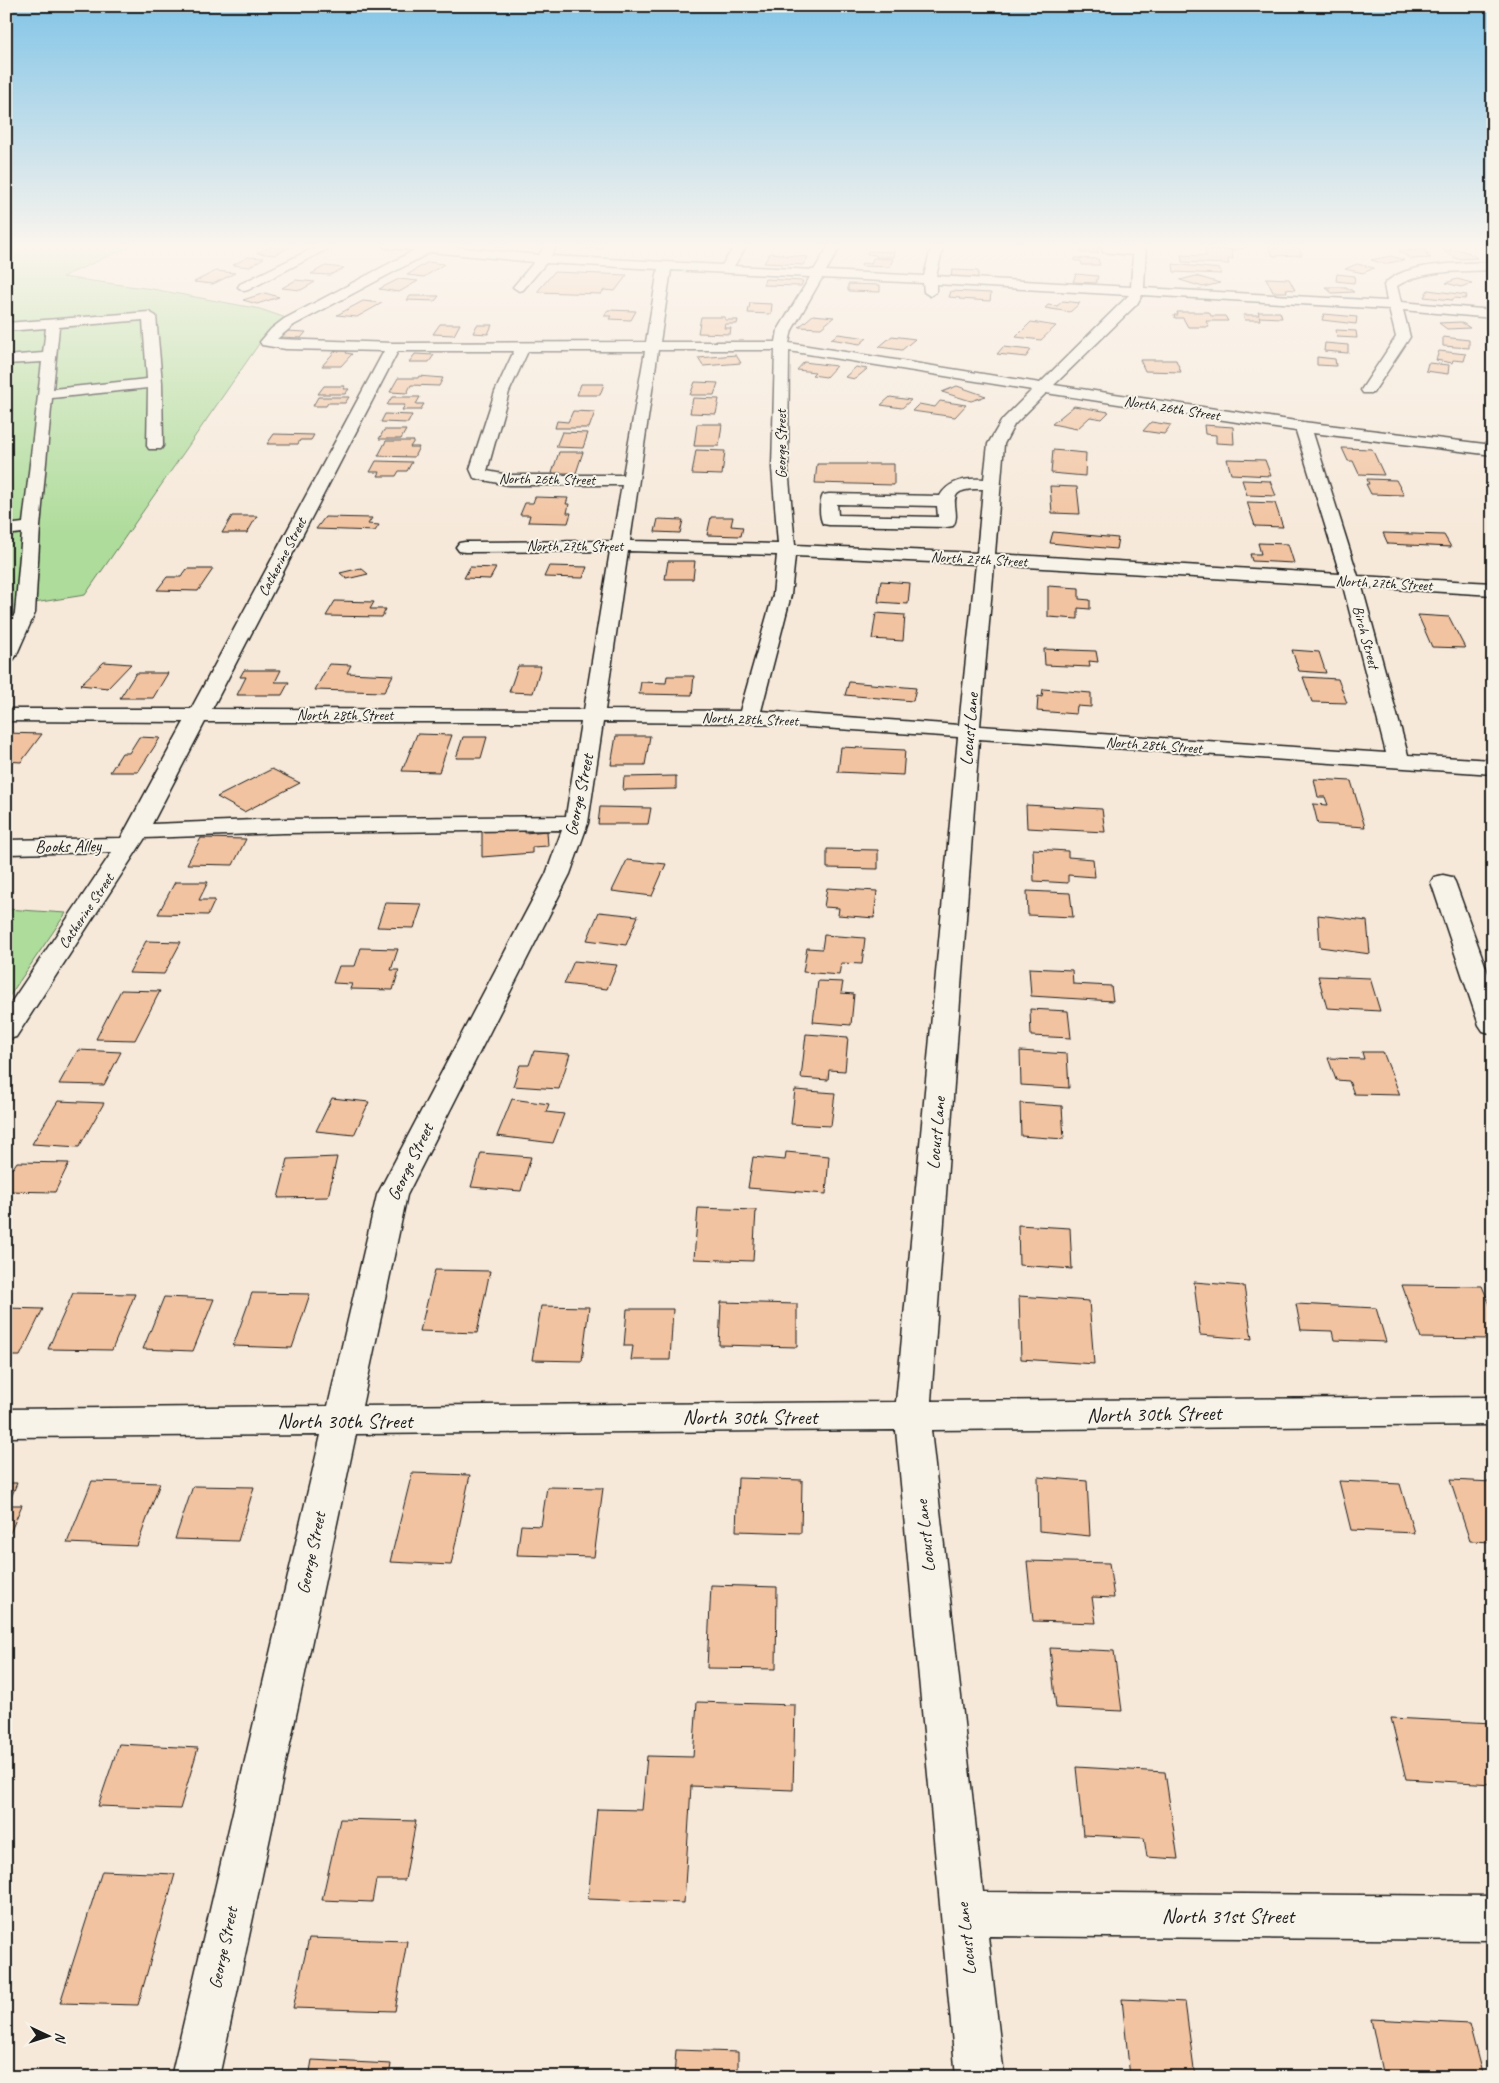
<svg xmlns="http://www.w3.org/2000/svg" width="1499" height="2083" viewBox="0 0 1499 2083" font-family="Caveat,sans-serif">
  <style>
    .green { fill: #aedc9b; stroke: #657c5c }
    .building { fill: #f1c3a0; stroke: #1c1c1c }
    .lines { fill: none; stroke-linecap: round; stroke-linejoin: round }
    .minor-casing { stroke: #1c1c1c; stroke-width: 3 }
    .minor { fill: #f7f3e8; fill-rule: evenodd }
    .labels { text-anchor: middle; stroke-width: 4; stroke-linejoin: round; paint-order: stroke }
    .far-street-label { font-size: 15px; fill: #1c1c1c; stroke: #f7f3e8 }
    .street-label { font-size: 18px; fill: #1c1c1c; stroke: #f7f3e8 }
    .near-street-label { font-size: 21px; fill: #1c1c1c; stroke: #f7f3e8 }
  </style>
  <rect width="100%" height="100%" fill="#f6e9da"/>
  <filter id="ink" filterUnits="userSpaceOnUse"><feTurbulence type="fractalNoise" baseFrequency=".02" numOctaves="2"/><feDisplacementMap in="SourceGraphic" scale="10" xChannelSelector="R" yChannelSelector="G"/><feConvolveMatrix kernelMatrix="1 2 1 2 8 2 1 2 1" color-interpolation-filters="sRGB"/></filter>
  <g filter="url(#ink)">
    <!-- green -->
    <path class="green" d="M6 244H136L62 277 152 289 260 309 289 319 261 341 85 595 15 606 6 652Z
      M6 909 66 913 6 1001Z"/>
    <!-- building -->
    <path class="building" d="M276 244H297L274 255 257 253Z
      M495 244H516L513 247H493Z
      M583 244H604L602 249 580 248Z
      M1050 244H1100L1101 247H1098V253H1081V247L1050 246Z
      M1268 246 1298 247 1302 255 1273 256Z
      M1205 248 1231 249 1233 259H1228L1229 264 1182 262 1181 255 1206 256Z
      M1423 250 1430 254H1425L1431 258 1411 259 1399 251Z
      M1461 250 1469 253 1477 258 1457 259 1444 251Z
      M868 251 895 252 894 257H876V255L867 254Z
      M770 253 783 254 782 255 808 257 803 265 764 263Z
      M1391 256 1404 260 1384 264 1371 260Z
      M248 257 264 258 249 267 233 265Z
      M873 258 893 259 890 267 861 266 862 263 871 264Z
      M1075 258 1098 259 1100 265H1082L1081 261H1075Z
      M428 262 444 264 424 277 407 275Z
      M1173 264 1220 269 1221 274 1174 272Z
      M1357 264 1374 268 1363 273 1345 269Z
      M325 266 344 268 330 275 311 274Z
      M952 270 978 271V278L951 277Z
      M216 271 235 273 213 284 194 282Z
      M554 272 627 275 615 291 604 290 601 294 537 292Z
      M1076 274 1098 276 1096 283 1073 282Z
      M1337 274 1355 276 1354 283 1336 281Z
      M1196 276 1220 283 1203 287 1180 280Z
      M1266 278 1289 279 1295 290 1286 289 1287 292H1273Z
      M399 279 418 281 399 292 379 289Z
      M765 279 803 281 801 286 763 285Z
      M1457 279 1472 283 1461 287 1446 283Z
      M296 280 315 282 301 290 282 288Z
      M848 284 880 285V292L848 291Z
      M1325 287H1346L1354 292 1332 293Z
      M1428 290 1467 295 1465 299 1454 298 1452 300 1424 297Z
      M951 291 991 293 990 301 959 299 960 298 949 297Z
      M265 293 279 297 257 304 243 300Z
      M410 296H439L435 301 407 300Z
      M363 301 382 303 357 317 337 315Z
      M1063 301 1080 303 1070 312 1045 308 1048 305 1057 306Z
      M750 303 772 304 771 314 748 313Z
      M608 310 636 311 631 320 609 319 611 316H604Z
      M1177 312H1209L1211 316H1225L1228 321H1206L1209 327H1188L1183 318H1175L1174 315H1178Z
      M1258 312H1280L1282 318 1259 317 1260 320H1245L1243 315H1259Z
      M1324 314 1357 317 1356 324 1322 320Z
      M813 315 834 317 821 328 799 327Z
      M701 317H725V320H738L737 324H725L724 328H731L730 334 698 333Z
      M1031 322 1056 326 1041 340 1016 337Z
      M1461 322 1470 328 1447 329 1439 323Z
      M440 324H460L454 335 433 334Z
      M477 325H492L488 334 473 333Z
      M1336 330 1356 331 1357 338 1337 337Z
      M286 331 306 332 301 338 280 337Z
      M838 334 867 338 860 344 831 339Z
      M892 336 915 339 902 350 879 347Z
      M1443 337 1469 340V348L1443 346Z
      M1325 343 1348 345V353L1324 351Z
      M1003 347 1031 350 1026 357 997 354Z
      M335 351H347L346 353 352 354 341 366H322Z
      M1439 351 1466 354 1464 361 1453 360 1452 363 1436 360Z
      M415 354 434 355 429 362H409Z
      M736 355 741 363 703 366 698 358Z
      M1317 357 1335 359 1336 366 1317 365Z
      M1140 360H1176L1181 372 1145 371Z
      M804 362 836 366 826 377 812 375 815 372 797 370Z
      M1428 363 1449 365 1448 374 1426 371Z
      M856 367 867 369 855 379 845 377Z
      M419 376 443 378 439 386 411 385 407 393 390 392 398 378H418Z
      M695 382 718 383 714 395H690Z
      M581 384H604L600 395H577Z
      M324 386H345L343 389H349L345 394H318Z
      M957 386 986 396 971 401 942 392Z
      M318 397H349L345 403H328L326 406H313Z
      M392 397H420L416 404H424L420 410H402L405 405H387Z
      M890 397 911 400 902 408 881 405Z
      M693 398 719 399 716 414 690 413Z
      M940 401 966 405 955 417 912 411 919 404 935 407Z
      M1074 406 1109 412 1102 419 1090 417 1077 429 1052 424Z
      M573 411 595 412 589 428H555L557 421 568 422Z
      M385 414 412 415 408 423 381 422Z
      M1151 422 1171 425 1164 434 1143 431Z
      M697 424H722L719 446H694Z
      M1204 425 1233 427 1234 444 1216 443V435L1205 434Z
      M384 430H406L401 439H379Z
      M562 432 588 433 583 448 556 447Z
      M274 434 314 435 311 440H300L298 444H267Z
      M386 441H414L410 447H419L414 457 378 456Z
      M1342 448 1372 449 1384 475 1359 474 1353 461H1348Z
      M696 450 725 451 722 475 692 474Z
      M1053 450 1086 453 1085 476 1051 473Z
      M559 452H583L576 473H552Z
      M1227 459 1265 460 1271 476 1231 474Z
      M376 461 412 462 407 471H399L396 476H378L380 472H370Z
      M817 464H894V485L815 483Z
      M1367 479 1396 480 1404 495 1371 494 1366 484H1369Z
      M1242 480 1270 481 1276 496 1247 495Z
      M1050 486 1077 487 1080 514 1052 513Z
      M535 497 568 498 566 504H569L567 513H571L568 523 528 522 530 515H520L525 503H533Z
      M1247 502 1275 503 1283 527 1255 526Z
      M232 516H257L247 533H222Z
      M325 517 372 518 368 524 379 525 375 531 316 529Z
      M711 517H733L731 526 743 527 741 536 707 535Z
      M658 519 683 520 680 533 655 532Z
      M1053 532 1118 538 1116 549 1050 543Z
      M1383 533 1444 535 1451 547 1388 544Z
      M1258 543 1288 544 1294 563 1252 561 1250 554H1261Z
      M668 561H695L693 579H665Z
      M549 566 587 567 583 578 544 577Z
      M470 567 496 568 490 579 464 578Z
      M361 568 368 574 347 579 340 573Z
      M187 569H213L198 591 157 590 167 577H181Z
      M881 581 910 583 908 604 878 602Z
      M1048 586 1079 588V599L1090 600V609L1078 608V619L1048 617Z
      M335 601 374 602 370 609H386L382 617 326 616Z
      M876 613 905 615 903 641 872 639Z
      M1418 615 1449 617 1465 648 1432 647Z
      M1044 649 1096 651 1098 662 1089 661 1090 667 1045 665Z
      M1292 650 1319 652 1326 673 1299 671Z
      M104 662 131 664 108 688 80 685Z
      M329 664 351 665 347 673 393 675 384 692 315 690Z
      M518 666H541L533 693 509 692Z
      M244 670H281L275 682H289L282 695H237L246 677H240Z
      M136 673H168L153 698H120Z
      M667 676H694L692 695 639 694 641 682 666 683Z
      M1303 677 1338 679 1347 703 1312 702Z
      M849 682 916 688 913 701 845 695Z
      M1043 689 1091 693V707L1077 706 1076 714 1037 711 1038 696 1042 697Z
      M6 733 42 734 21 762 6 761Z
      M417 734 452 735 439 772 402 771Z
      M616 736H650L645 765H611Z
      M139 737 160 738 138 772H110L122 753H129Z
      M463 737H487L481 758H456Z
      M841 747 905 750 903 775 838 772Z
      M272 769 300 783 244 812 217 797Z
      M676 776V789L623 790 624 777Z
      M1314 779 1351 781 1365 827 1318 824 1313 804 1328 805 1325 797H1318Z
      M1026 805 1102 809 1105 832 1027 828Z
      M600 807 651 808 648 824H598Z
      M494 828V831L525 829V833L547 831 548 846 532 847V853L482 857V831L477 832 478 829Z
      M201 838 246 839 233 865 187 864Z
      M827 849 878 850V869L827 868Z
      M1033 849 1068 851V857L1093 859 1095 877 1068 875V883L1034 881Z
      M627 860 666 864 652 896 612 891Z
      M175 882H208L199 900H215L208 915 158 914Z
      M827 888 877 891 874 918 838 915 839 908 824 907Z
      M1027 891 1070 893 1073 917 1028 915Z
      M385 903 422 904 414 928 377 927Z
      M599 912 638 916 626 945 587 940Z
      M1318 915 1367 921 1370 954 1320 947Z
      M824 935 865 938 862 964 841 963 839 975 803 972 807 948 822 949Z
      M146 941 181 942 164 974 129 973Z
      M361 948 398 949 391 970H399L393 990 350 989 352 984 333 983 339 966H355Z
      M574 961 617 965 607 989 564 984Z
      M1029 968 1072 970 1073 984 1111 986 1113 1001 1031 996Z
      M1318 976 1370 978 1380 1011 1327 1008Z
      M818 981 843 982 841 993 854 994 851 1025 813 1022Z
      M121 990 160 991 135 1040 96 1039Z
      M1030 1009 1068 1011 1071 1038 1031 1036Z
      M806 1034 848 1037 845 1071 829 1070 828 1080 801 1078Z
      M78 1050 121 1052 104 1085 59 1084Z
      M534 1051 570 1054 559 1089 513 1086 520 1065H529Z
      M1020 1051 1067 1054 1069 1088 1021 1085Z
      M1362 1052H1383L1400 1095 1354 1094 1349 1081 1336 1080 1328 1058 1364 1059Z
      M795 1090 835 1093 831 1126 791 1124Z
      M332 1098 369 1102 354 1135 316 1131Z
      M512 1099 549 1104 546 1112 564 1114 553 1143 497 1136Z
      M58 1101 104 1103 79 1147 32 1144Z
      M1020 1103 1062 1106 1064 1139 1021 1136Z
      M786 1152 829 1156 826 1194 748 1188 753 1157 785 1160Z
      M481 1153 531 1157 521 1191 471 1187Z
      M337 1157 328 1197 278 1198 288 1159Z
      M17 1162 69 1163 55 1192 6 1191V1168H13Z
      M698 1208 756 1210 753 1261 694 1259Z
      M1018 1225 1070 1228 1072 1269 1019 1265Z
      M435 1270 490 1271 477 1333 420 1331Z
      M1194 1282 1244 1286 1252 1339 1200 1335Z
      M1402 1285 1482 1286 1493 1312V1339L1421 1338Z
      M73 1293 135 1294 112 1350 48 1349Z
      M252 1293 310 1294 292 1348 233 1346Z
      M1019 1296 1089 1301 1094 1364 1021 1359Z
      M164 1297 214 1299 193 1351 143 1349Z
      M721 1302 797 1304V1347L719 1345Z
      M1296 1304 1376 1308 1386 1342 1334 1340 1332 1331 1301 1330Z
      M541 1306 589 1307 582 1361 532 1360Z
      M6 1308 43 1309 20 1356H6Z
      M627 1309H673L670 1360H631L633 1346H624Z
      M412 1473 470 1475 451 1565 390 1562Z
      M1038 1477 1087 1481 1090 1536 1039 1531Z
      M738 1478 802 1480 801 1533 736 1531Z
      M1450 1480 1493 1482V1542L1470 1541Z
      M92 1481 160 1483 137 1546 67 1543Z
      M1339 1481 1400 1484 1414 1533 1351 1530Z
      M6 1483H17L8 1505H22L10 1533H6Z
      M193 1486 254 1487 238 1541 175 1539Z
      M547 1487 603 1488 594 1557 517 1555 521 1525 541 1526Z
      M1027 1561 1109 1563 1114 1598 1092 1597 1096 1623 1033 1621Z
      M711 1585 777 1587 776 1669 707 1668Z
      M1050 1648 1114 1651 1122 1711 1056 1708Z
      M697 1702 795 1705 793 1790 691 1786 684 1903 588 1899 597 1809 642 1810 647 1756 693 1757Z
      M1391 1718 1493 1723V1784L1406 1779Z
      M119 1744 198 1748 180 1809 98 1806Z
      M1076 1767 1165 1772 1178 1859 1147 1857 1144 1838 1083 1835Z
      M340 1819 416 1821 405 1880H376L372 1902 322 1900Z
      M102 1871 175 1874 138 2005 60 2003Z
      M309 1938 407 1941 395 2011 293 2008Z
      M1122 1999 1185 2002 1195 2077H1130Z
      M1371 2019 1469 2024 1483 2077H1383Z
      M676 2050 738 2052V2076L779 2077H674Z
      M312 2060 391 2064 389 2077H309Z"/>
    <g class="lines">
      <!-- minor casing -->
      <g class="minor-casing">
        <path id="minor" d="M6 244H13L6 248Z
          M322 244H337L248 290 244 291 238 287 240 284Z
          M380 244H420L539 255 546 244H551L556 247 551 256 722 265 736 244H748L734 266 814 270 830 244H842L826 271 924 276 932 244H944L936 276 1131 287 1133 255 1103 252 1101 244H1113V246L1134 248V244H1146L1144 288 1387 301 1384 285C1403 261 1464 264 1493 262V270C1460 272 1425 269 1397 286L1401 302 1493 310V318L1403 310 1410 337 1373 393H1363L1361 390 1396 337 1389 309 1142 295 1137 304 1054 385 1303 422 1493 445V455L1313 433 1358 576 1493 583V595L1362 587 1408 755 1493 760V774L979 739 931 1401 1493 1397V1425L931 1430 983 1892 1493 1896V1940L988 1936 1004 2077H956L896 1430 356 1434 219 2077H171L321 1435 6 1437V1409L328 1406 377 1195 546 874 562 830 284 833 145 838 16 1037 6 1040V1010L112 852 6 854V840L121 838 184 722 6 721V709H191L384 351 286 349 262 345 260 342 271 329 284 319 415 250 386 248ZM431 252 534 262 513 287 519 291 523 290 546 263 658 269 646 342 393 343 277 339 294 325ZM671 270 810 277 778 330 776 342H660ZM822 278 923 283 924 292 930 296 936 292V284L1129 295 1040 383 789 343 792 330ZM658 350H775L772 468 778 544 630 541ZM398 351H514L495 392 470 469 474 478 508 485H622L612 541 465 542 459 543 456 547 459 551 465 552 610 551 584 710 212 709ZM528 351H645L623 475H508L487 471 509 392ZM789 351 1032 390 1002 420 988 444 984 479C967 478 949 480 940 496L829 494 823 495C819 502 819 517 823 524L829 525 947 527 953 526C964 510 937 487 983 489L977 553 795 545 788 468ZM1046 393 1296 431 1340 574 995 554 1004 444 1014 425ZM837 504 937 506 938 517 838 515ZM628 551 777 555 773 595 740 711 605 710ZM795 556 976 564 959 725 761 711 791 595ZM994 565 1343 586 1386 753 980 726ZM205 722H581L566 816 284 819 152 824ZM603 722 749 723 958 737 896 1402 362 1406 407 1195 570 874 588 823Z
          M1203 244H1247L1248 245C1242 251 1209 250 1203 244Z
          M149 312 156 316 162 383 163 446 161 449H149L147 446 148 388 52 398 40 527 35 613 16 656 13 660 6 662V633L15 613 22 533 6 535V525L23 523 42 362 6 364V356L43 353 46 328 6 331V323ZM143 320 147 379 53 389 59 327Z
          M1443 875 1452 877 1455 882 1493 987V1034L1483 1031 1479 1025 1431 882 1434 877Z"/>
      </g>
      <!-- minor -->
      <use href="#minor" class="minor"/>
    </g>
  </g>
  <!-- sky -->
  <linearGradient id="sky" x2="0" y2="1"><stop stop-color="#83c5e7"/><stop offset="0.46" stop-color="#fbf5ee"/><stop offset="1" stop-color="#fbf5ee" stop-opacity="0"/></linearGradient>
  <rect width="1499" height="535" fill="url(#sky)"/>
  <g class="labels">
    <!-- far-street labels -->
    <g class="far-street-label">
      <text transform="translate(1172 408) rotate(9)" y="5">North 26th Street</text>
      <text transform="translate(781 444) rotate(-90)" y="5">George Street</text>
      <text transform="translate(547 479) rotate(1)" y="5">North 26th Street</text>
      <text x="575" y="551">North 27th Street</text>
      <text transform="translate(282 557) rotate(-62)" y="5">Catherine Street</text>
      <text transform="translate(979 559) rotate(3)" y="5">North 27th Street</text>
      <text transform="translate(1384 583) rotate(3)" y="5">North 27th Street</text>
      <text transform="translate(1366 637) rotate(75)" y="5">Birch Street</text>
      <text x="345" y="720">North 28th Street</text>
      <text transform="translate(750 719) rotate(2)" y="5">North 28th Street</text>
      <text transform="translate(1154 745) rotate(4)" y="5">North 28th Street</text>
      <text transform="translate(86 911) rotate(-56)" y="5">Catherine Street</text>
    </g>
    <!-- street labels -->
    <g class="street-label">
      <text transform="translate(969 729) rotate(-85)" y="6">Locust Lane</text>
      <text transform="translate(579 795) rotate(-78)" y="6">George Street</text>
      <text transform="translate(68 846) rotate(-1)" y="6">Books Alley</text>
      <text transform="translate(936 1133) rotate(-85)" y="6">Locust Lane</text>
      <text transform="translate(410 1162) rotate(-64)" y="6">George Street</text>
      <text transform="translate(925 1536) rotate(-96)" y="6">Locust Lane</text>
      <text transform="translate(311 1553) rotate(-78)" y="6">George Street</text>
      <text transform="translate(966 1939) rotate(-96)" y="6">Locust Lane</text>
      <text transform="translate(223 1948) rotate(-78)" y="6">George Street</text>
    </g>
    <!-- near-street labels -->
    <g class="near-street-label">
      <text transform="translate(1154 1414) rotate(-1)" y="7">North 30th Street</text>
      <text x="750" y="1424">North 30th Street</text>
      <text x="345" y="1428">North 30th Street</text>
      <text x="1228" y="1923">North 31st Street</text>
    </g>
  </g>
  <!-- margin -->
  <rect width="1499" height="2083" fill="none" stroke="#f7f3e8" stroke-width="25"/>
  <rect x="12" y="12" width="1474" height="2058" fill="none" stroke="#1c1c1c" stroke-width="2" filter="url(#ink)"/>
  <!-- north arrow -->
  <g transform="translate(48 2036) rotate(94)" stroke="#f7f3e8" stroke-width="4" paint-order="stroke">
  <path d="M0-4L9 19L0 12L-9 19Z" fill="#1c1c1c"/>
  <text y="-8" font-size="14" font-weight="bold" text-anchor="middle" fill="#1c1c1c">N</text>
  </g>
</svg>
